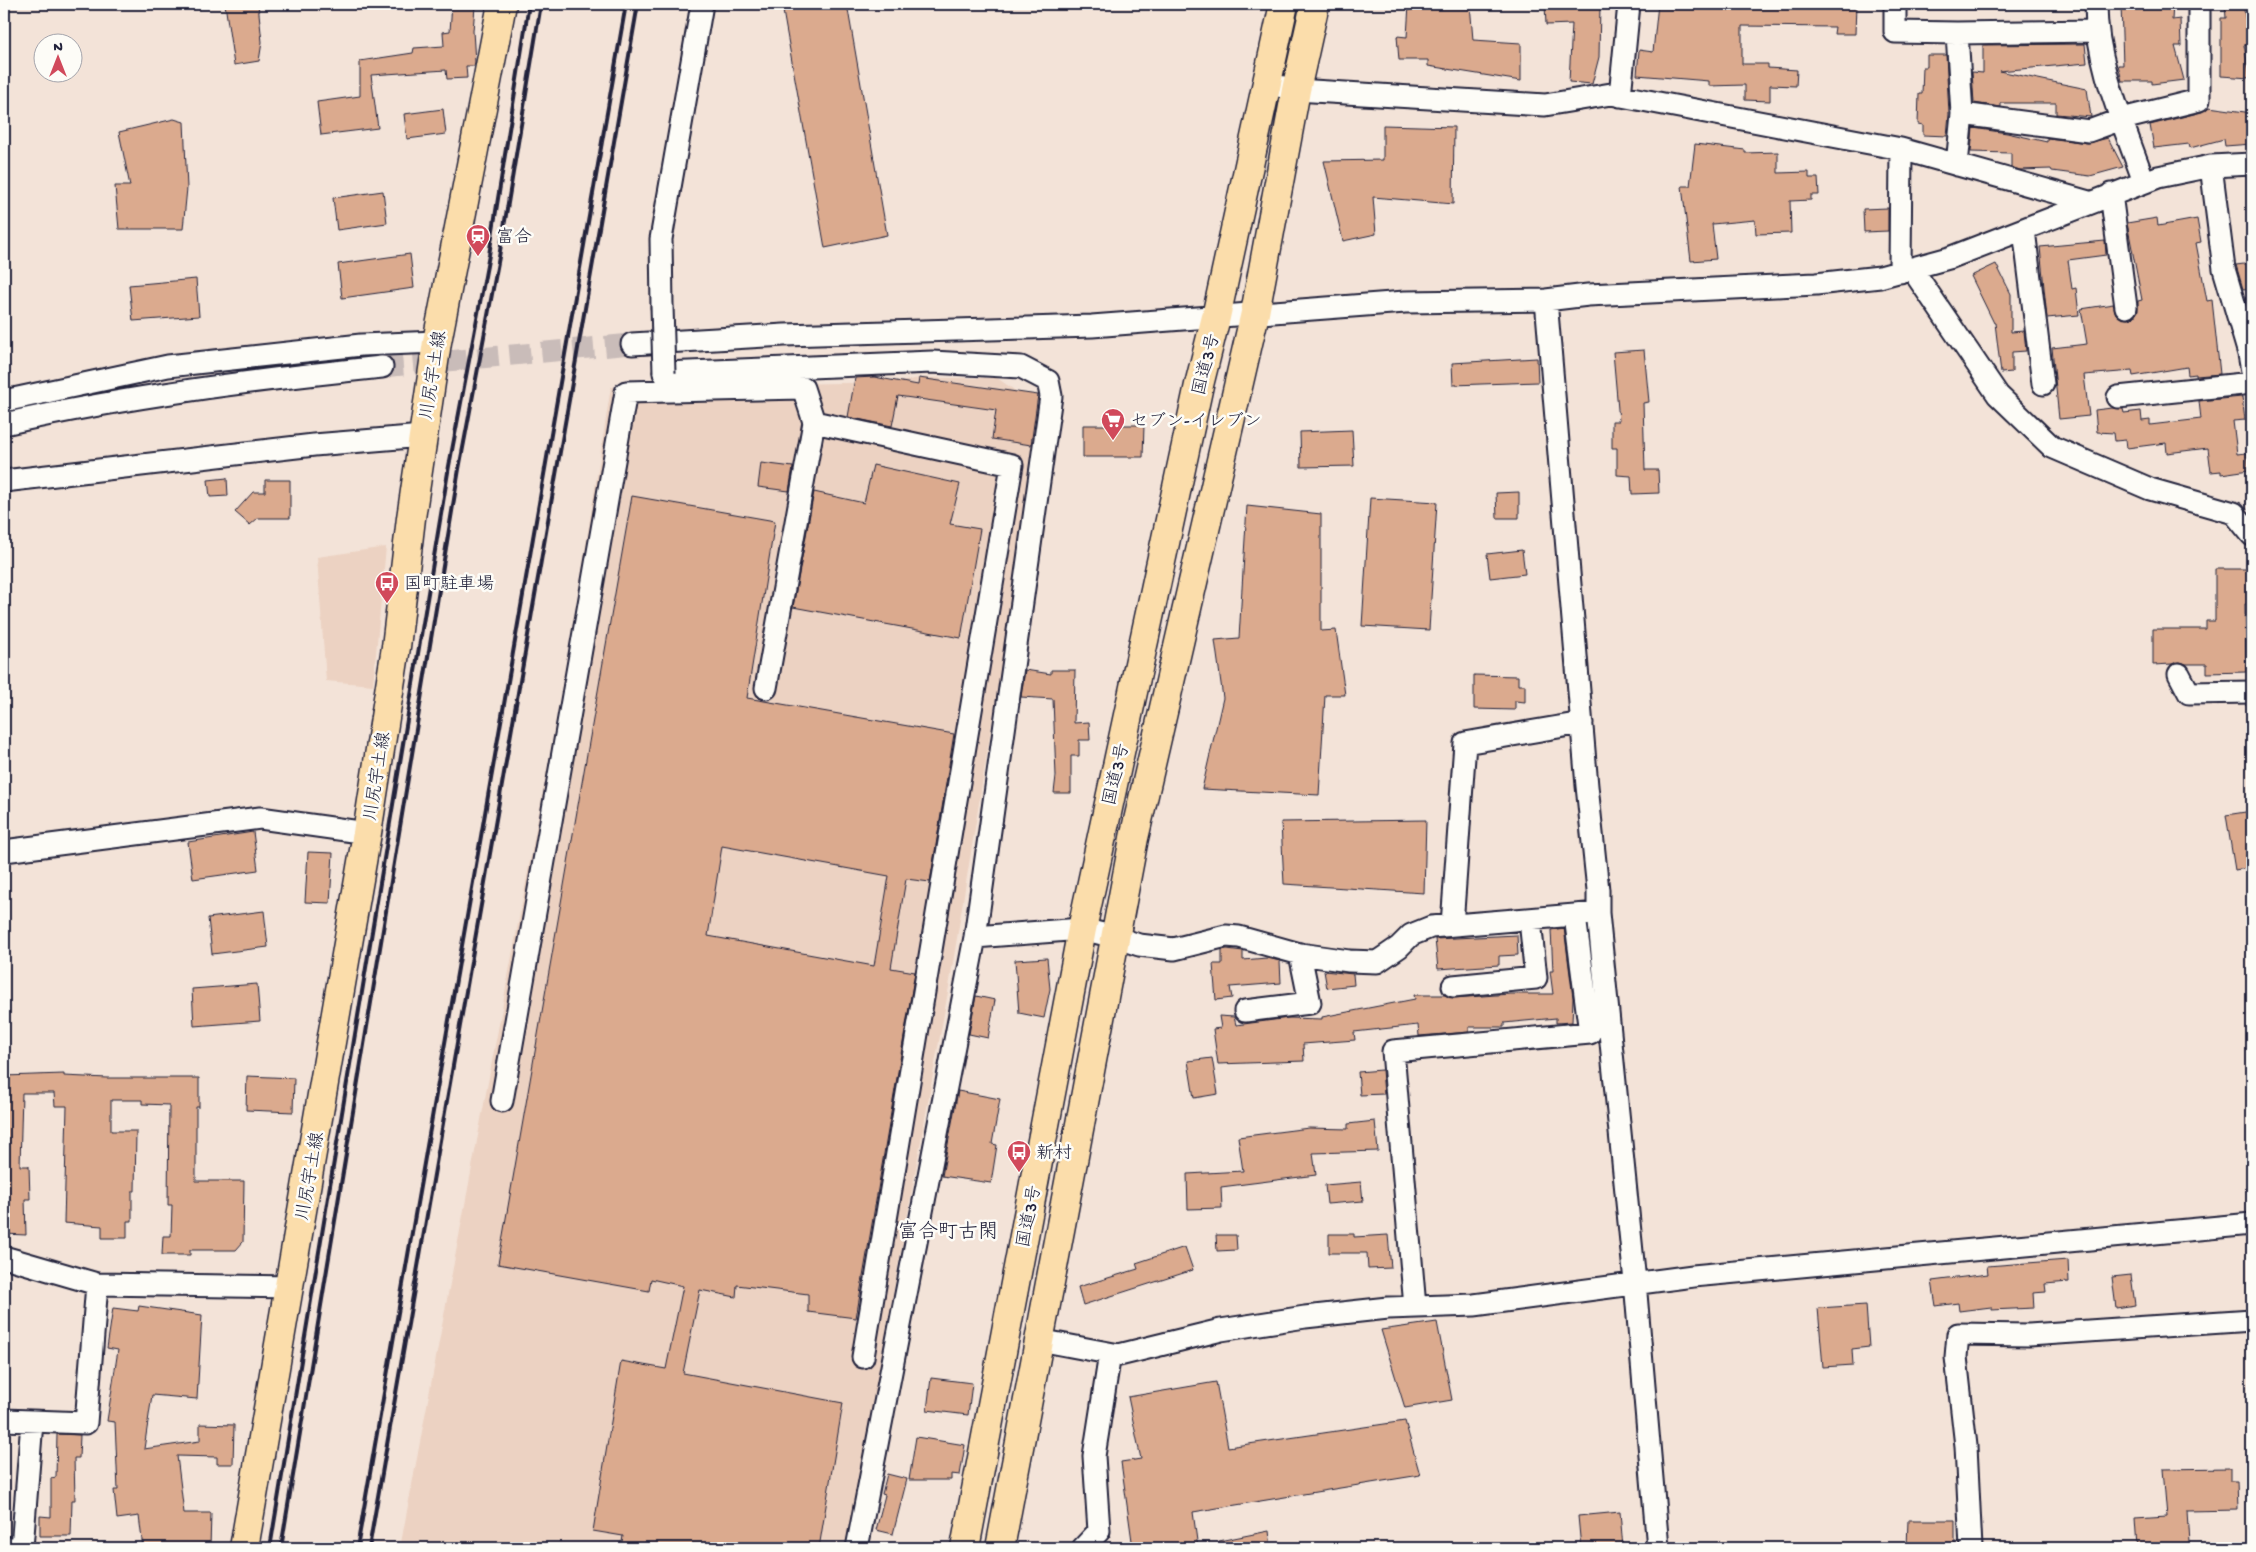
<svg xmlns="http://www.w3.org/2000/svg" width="2256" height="1552" viewBox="0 0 2256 1552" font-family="'Gochi Hand','Klee One',sans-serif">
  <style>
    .built { fill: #ecd2c2 }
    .building { fill: #dbaa8e; stroke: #22223b; fill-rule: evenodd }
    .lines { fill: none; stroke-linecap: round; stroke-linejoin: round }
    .minor-tunnel { stroke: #c9bcb9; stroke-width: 21; stroke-dasharray: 21 11; stroke-linecap: butt }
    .minor-casing { stroke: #22223b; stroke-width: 25 }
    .major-casing { stroke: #22223b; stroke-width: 31 }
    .highway-casing { stroke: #22223b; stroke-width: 31 }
    .minor { stroke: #fdfcf7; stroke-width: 21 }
    .major { stroke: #fbddab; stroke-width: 28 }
    .highway { stroke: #fbddab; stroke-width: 28 }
    .rail { stroke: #22223b; stroke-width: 4 }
    .minor-bridge-casing { stroke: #22223b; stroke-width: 25; stroke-linecap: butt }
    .minor-bridge { stroke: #fdfcf7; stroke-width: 21 }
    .labels { text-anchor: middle; stroke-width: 5; stroke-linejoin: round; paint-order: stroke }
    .poi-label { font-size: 18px; fill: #22223b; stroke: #fdfcf7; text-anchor: start }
    .street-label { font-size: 18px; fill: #22223b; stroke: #fdfcf7 }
    .quarter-label { font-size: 20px; fill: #22223b; stroke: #fdfcf7 }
  </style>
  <rect width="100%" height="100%" fill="#f3e3d8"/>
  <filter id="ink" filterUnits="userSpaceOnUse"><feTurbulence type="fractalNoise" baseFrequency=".02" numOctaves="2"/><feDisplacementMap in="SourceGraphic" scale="10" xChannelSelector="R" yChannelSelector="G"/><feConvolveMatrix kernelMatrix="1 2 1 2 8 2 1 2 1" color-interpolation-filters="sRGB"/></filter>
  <g filter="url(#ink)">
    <!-- built -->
    <path class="built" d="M919 378H997L1043 410 950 981 847 1548H400L567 665 611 387 900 382Z
      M386 547 373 685 326 681 317 557Z"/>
    <!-- building -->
    <path class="building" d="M225 4H258L262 42 259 61 234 65Z
      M452 4 475 6 473 31 475 62 474 66H466L467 78 447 79 446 70 371 75 378 128 321 135 317 102 360 96V61L413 53 414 48 444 46 443 32 450 31Z
      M827 4H847L887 235 825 248 783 11Z
      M1409 4H1470L1473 40 1521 43V81L1428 66V60H1399L1397 36 1407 37Z
      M1545 4H1600L1599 57 1592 84 1569 82 1572 24 1546 25Z
      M1658 4H1856L1855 34H1834L1835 27 1742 26V64H1768V68L1797 70 1796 86 1770 85V101L1745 100V85L1709 86V81L1637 75 1639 50 1653 52Z
      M2121 4H2173L2172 20 2180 19 2181 46H2175L2184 80 2152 84V81H2122L2118 65H2123Z
      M2225 4H2243L2250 46 2244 45 2250 78 2221 76V18H2226Z
      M2085 44 2087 63 1999 71 2087 89 2091 117 2056 114V103H2001V107L1974 103 1972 72 1983 73V45Z
      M1927 55H1946L1949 114 1947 136 1923 135V125L1918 124 1919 94H1922L1923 67H1927Z
      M2209 107 2252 113V144L2225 146 2224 139 2190 148 2189 144 2154 148 2150 125 2202 112Z
      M443 109 446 134 407 139 404 114Z
      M174 119 184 122 187 188 183 229H119L115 186H130L119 132Z
      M1383 125 1454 127 1453 204 1373 197 1376 234 1343 241 1324 161 1383 160Z
      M1973 128 2007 133 2047 142V138L2088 143 2108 138 2123 167 2090 176 2052 171 2051 169 2020 170 2011 167V153L1971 152Z
      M1695 144 1745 150V153L1778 152V173L1809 172V178H1818L1819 195H1811V200L1790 201 1791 233 1756 234 1755 220 1712 224 1716 259 1691 261 1682 186H1690Z
      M383 191 387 223 337 230 333 198Z
      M1888 208V231L1864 232 1863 209Z
      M2157 218 2158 226 2197 219 2201 242 2196 243 2207 301 2212 300 2220 374 2196 376V374L2188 375 2187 367 2133 376 2132 371 2084 375 2089 416 2059 419 2052 348 2087 344 2081 309 2113 304 2116 314 2121 318 2128 319 2134 317 2138 311V301L2142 300 2127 223Z
      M2105 241 2106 255 2068 260 2072 289 2076 288 2079 315 2047 318 2040 247Z
      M410 254 414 288 342 298 338 264Z
      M2252 263V288L2243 289 2236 265Z
      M1996 264 2011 294V332L2024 331 2026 351 2012 352V372L2001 373 1995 323H1994L1971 276Z
      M196 279 199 316 133 321 129 285Z
      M1644 350 1649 402 1643 403 1645 470H1658L1659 493 1632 494 1631 476 1617 475V448H1612V421H1619L1613 352Z
      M1537 358 1538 382 1453 385 1452 363Z
      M874 377 918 385 919 378 1038 395 1031 445 992 439 996 410 898 396 892 426 848 417 855 378Z
      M2242 397 2245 420 2233 421 2237 454 2247 453 2249 470 2221 474V471L2211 472 2208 448 2167 453 2166 443 2127 448 2126 440 2115 441 2114 433 2097 432 2095 410 2112 408 2123 409 2124 413 2141 411 2142 421 2150 420V425L2201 419 2199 401Z
      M1083 425H1144L1143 457H1083Z
      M1352 430 1354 466 1301 467 1300 432Z
      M761 463 793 467 789 491 758 487Z
      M873 465 960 484 950 524 980 529 961 638 793 607 814 492 864 503Z
      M227 478 228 496 210 497 208 480Z
      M265 480H290V518H258L250 525 235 512 253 492H265Z
      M1519 492V518H1497L1496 493Z
      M632 496 775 521 747 698 954 734 930 882 906 879 891 968 915 972 856 1318 808 1312V1294L737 1285 736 1297 700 1290 683 1373 843 1403 819 1548H621L623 1536 593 1531 621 1361 666 1369 683 1286 651 1279 649 1291 498 1264ZM722 846 889 876 874 966 708 936Z
      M1370 498 1437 502 1429 630 1362 626Z
      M1247 506 1321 514V631L1336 630 1345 695H1325L1319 795 1202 789 1223 698 1215 640 1239 638Z
      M1522 550 1525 574 1490 578 1487 554Z
      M2215 569H2252V604H2245L2246 672 2207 673V664H2186L2180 662 2172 664 2153 665V629H2206V621H2215Z
      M1025 670 1051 674V670H1075L1074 723 1089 722 1090 740H1079V756H1071V793H1054L1056 776 1053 699 1021 697Z
      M1474 675 1518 676V685H1525V702L1515 701V710L1474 709Z
      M2252 811V867L2235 870 2226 815Z
      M1426 820 1424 893 1284 884 1281 822Z
      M253 832 258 870 193 879 188 842Z
      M308 852 333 853 330 903 305 902Z
      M264 911 268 947 212 954 208 918Z
      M1564 928 1573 998 1572 1022 1556 1023V1018L1504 1023V1027H1469V1032L1419 1036 1418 1025 1354 1032 1355 1040 1303 1044 1304 1061 1218 1064 1213 1029 1221 1028 1219 1016 1234 1017 1236 1025 1289 1018 1322 1019V1017L1415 999 1414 995H1445L1454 998 1510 994H1553L1550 971H1553L1551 930Z
      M1517 935 1518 955 1499 956V965L1438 969 1435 939Z
      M1227 949 1243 951V960L1267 958 1280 961 1281 983 1230 987 1232 998 1216 1000 1213 964H1222V950Z
      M1047 958 1050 989 1044 1018 1019 1013 1015 960Z
      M1324 971 1353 974 1354 985 1327 988Z
      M257 984 260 1021 194 1026 192 989Z
      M976 996 995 1000 988 1038 969 1034Z
      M1212 1058 1218 1094 1194 1098 1188 1061Z
      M1382 1070 1384 1094 1360 1095 1358 1072Z
      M64 1074V1076L107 1078H199V1107H196V1181H244L243 1242 236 1250H190V1255H162L163 1236H171L172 1205H168L169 1105 142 1104V1100H111V1131H136L135 1191H132V1221H127V1238H102V1226L64 1223 67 1106H55L54 1093H22L20 1166H29L30 1199H25L26 1235 4 1234V1076Z
      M247 1076 294 1078 293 1112 246 1110Z
      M958 1091 1000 1099 992 1144 997 1145 991 1183 942 1176Z
      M1375 1121 1378 1151 1313 1153 1316 1175 1221 1187 1222 1208 1188 1209 1187 1174 1243 1171 1238 1137 1309 1128 1348 1129V1124Z
      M1361 1182 1363 1201 1327 1204 1325 1185Z
      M1329 1234H1354V1237L1388 1235 1391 1268 1368 1269 1367 1253H1329Z
      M1216 1235H1236L1237 1250 1217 1251Z
      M1185 1247 1193 1270 1083 1305 1078 1287 1138 1269 1136 1263Z
      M2068 1260 2069 1282 2045 1284 2046 1292 2033 1293 2034 1308 1991 1310V1307L1959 1311 1958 1303 1936 1306 1932 1281 1988 1274 1987 1266Z
      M2131 1275 2135 1305 2116 1308 2112 1277Z
      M1866 1305 1869 1347 1852 1349 1853 1365 1823 1367 1818 1308Z
      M139 1306 202 1315 197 1399 152 1395 144 1449 200 1441V1424L234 1425 233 1464H217V1457L177 1456 184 1513H211L210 1548H143L139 1516 117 1519 114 1490H118L115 1422 107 1421 118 1350 107 1348 113 1308 138 1311Z
      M1437 1322 1452 1400 1405 1408 1381 1330Z
      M931 1378 972 1383 968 1415 927 1410Z
      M1216 1382 1228 1447 1405 1421 1420 1475 1193 1512 1198 1548H1133L1121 1462 1141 1459 1128 1397Z
      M57 1434 80 1435 79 1458H74L75 1500H72L71 1536H40V1516L51 1517V1478L56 1477Z
      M916 1437 965 1445 960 1475 951 1474V1480H909Z
      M2230 1468V1481H2237L2238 1510 2187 1511 2189 1543 2176 1544V1548H2137L2135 1519 2167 1517 2163 1469Z
      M887 1474 907 1479 893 1534 876 1530 885 1495 882 1494Z
      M1620 1512 1623 1548H1581L1578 1516Z
      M1908 1520H1955V1548H1907Z
      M1269 1531 1271 1548H1219V1541Z"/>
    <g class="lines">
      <!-- minor-tunnel -->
      <path class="minor-tunnel" d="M382 367 632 344"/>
      <!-- minor casing -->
      <g class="minor-casing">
        <path id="minor" d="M1895 4V32L1957 33 2096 31
          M2096 4C2096 65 2124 124 2144 182
          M1266 83 1296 90 1545 105 1611 94 1901 149 2089 202
          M1620 96 1629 4
          M1962 114 2089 131 2122 119 2199 100V4
          M1957 165 1962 114 1957 33
          M2211 166 2224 269 2249 354 2252 371
          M2111 194 2126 307
          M2024 230 2043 384
          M1912 269 1998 395 2052 447 2150 489 2234 513 2252 535
          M1900 272 1901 149
          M1546 300 1587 786 1598 890V913L1635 1282 1658 1548
          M662 306 661 239 702 4
          M632 344 784 335 1092 326 1405 302 1546 300 1588 295 1816 284 1880 277 1949 258 2158 177 2211 166 2252 164
          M664 373 932 362 1021 367 1048 381 1051 396 975 937 857 1548
          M2118 397 2252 383
          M4 401 168 366 361 345 437 342
          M4 424C129 396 255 380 382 367
          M4 481 314 445 423 436
          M2179 674 2189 693 2252 692
          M766 688 814 422
          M4 851 260 818 367 833
          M1452 925 1465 743 1582 723
          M975 937 1082 929 1115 937 1139 945 1174 949 1226 936 1239 937 1300 954 1349 961 1377 962 1399 947 1411 935 1431 927 1598 913
          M1453 986 1536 978 1530 920
          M1245 1011 1310 1003 1300 954
          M502 1101 626 392 803 388 814 422 1012 465 863 1357
          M4 1257 97 1284 290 1287
          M1415 1307 1393 1051 1590 1033 1575 916
          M1039 1340 1119 1355 1221 1330 1305 1317 1388 1308 1474 1305 1693 1276 2252 1224
          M4 1420 86 1423 97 1284
          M4 1548H22L32 1422
          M1083 1548 1099 1531 1094 1456 1110 1354
          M1971 1548 1966 1446 1956 1357 1958 1334 2029 1335 2252 1320"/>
      </g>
      <!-- major casing -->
      <g class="major-casing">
        <path id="major" d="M244 1548 367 833 396 647 411 518 437 342 502 4"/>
      </g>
      <!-- highway casing -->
      <g class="highway-casing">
        <path id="highway" d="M965 1548 1082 929 1199 385 1216 317 1284 4
          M1000 1548 1134 838 1255 313 1296 90 1315 4"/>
      </g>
      <!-- minor -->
      <use href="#minor" class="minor"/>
      <!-- major -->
      <use href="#major" class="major"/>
      <!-- highway -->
      <use href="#highway" class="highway"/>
      <!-- rail -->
      <path class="rail" d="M270 1548 449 466 489 255 529 4
        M281 1548 459 469 499 257 541 4
        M357 1548 626 4
        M369 1548 638 4"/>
      <!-- minor-bridge casing -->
      <g class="minor-bridge-casing">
        <path id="minor-bridge" d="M662 306 664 373"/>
      </g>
      <!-- minor-bridge -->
      <use href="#minor-bridge" class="minor-bridge"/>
    </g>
  </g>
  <!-- icons -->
  <defs>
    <g id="station-pin" transform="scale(1.25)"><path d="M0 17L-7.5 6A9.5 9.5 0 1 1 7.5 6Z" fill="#d1495b" stroke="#fdfcf7"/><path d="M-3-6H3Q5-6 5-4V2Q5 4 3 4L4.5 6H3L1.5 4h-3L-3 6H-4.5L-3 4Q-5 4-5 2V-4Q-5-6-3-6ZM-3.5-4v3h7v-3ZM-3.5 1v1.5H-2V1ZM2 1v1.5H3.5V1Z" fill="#fff"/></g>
    <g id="supermarket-pin" transform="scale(1.25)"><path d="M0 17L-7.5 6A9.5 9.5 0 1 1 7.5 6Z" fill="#d1495b" stroke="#fdfcf7"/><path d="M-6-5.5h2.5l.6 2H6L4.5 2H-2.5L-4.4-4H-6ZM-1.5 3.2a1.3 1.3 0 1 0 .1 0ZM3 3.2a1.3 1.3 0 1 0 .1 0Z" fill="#fff"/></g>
    <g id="bus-pin" transform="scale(1.25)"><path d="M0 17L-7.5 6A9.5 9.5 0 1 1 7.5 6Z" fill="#d1495b" stroke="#fdfcf7"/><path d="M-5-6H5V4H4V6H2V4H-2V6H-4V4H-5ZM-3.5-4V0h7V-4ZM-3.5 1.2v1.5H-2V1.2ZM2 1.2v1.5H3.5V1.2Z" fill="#fff"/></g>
  </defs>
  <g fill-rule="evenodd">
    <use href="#station-pin" x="478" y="236"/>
    <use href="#supermarket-pin" x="1113" y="420"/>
    <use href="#bus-pin" x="387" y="583"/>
    <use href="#bus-pin" x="1019" y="1152"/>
  </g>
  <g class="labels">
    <!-- poi labels -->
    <g class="poi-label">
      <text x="496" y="242">富合</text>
      <text x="1130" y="426">セブン-イレブン</text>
      <text x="404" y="589">国町駐車場</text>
      <text x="1036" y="1158">新村</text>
    </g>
    <!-- street labels -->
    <g class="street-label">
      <text transform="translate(1205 364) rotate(-76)" y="6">国道3号</text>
      <text transform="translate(432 375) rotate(-81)" y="6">川尻宇土線</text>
      <text transform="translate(1115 774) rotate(-77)" y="6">国道3号</text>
      <text transform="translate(376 776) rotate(-81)" y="6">川尻宇土線</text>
      <text transform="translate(309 1176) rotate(-80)" y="6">川尻宇土線</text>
      <text transform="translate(1028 1216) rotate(-79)" y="6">国道3号</text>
    </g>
    <!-- quarter labels -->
    <g class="quarter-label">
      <text x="948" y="1237">富合町古閑</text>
    </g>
  </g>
  <!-- margin -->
  <rect width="2256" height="1552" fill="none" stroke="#fdfcf7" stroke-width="20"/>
  <rect x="10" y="10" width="2236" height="1532" fill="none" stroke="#22223b" stroke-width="2" filter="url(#ink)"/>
  <!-- north arrow -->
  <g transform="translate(58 58)"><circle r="24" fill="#fdfcf7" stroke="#a5a5ac"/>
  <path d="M0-4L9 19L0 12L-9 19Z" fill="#d1495b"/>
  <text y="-8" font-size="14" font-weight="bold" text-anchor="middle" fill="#22223b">N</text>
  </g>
</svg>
